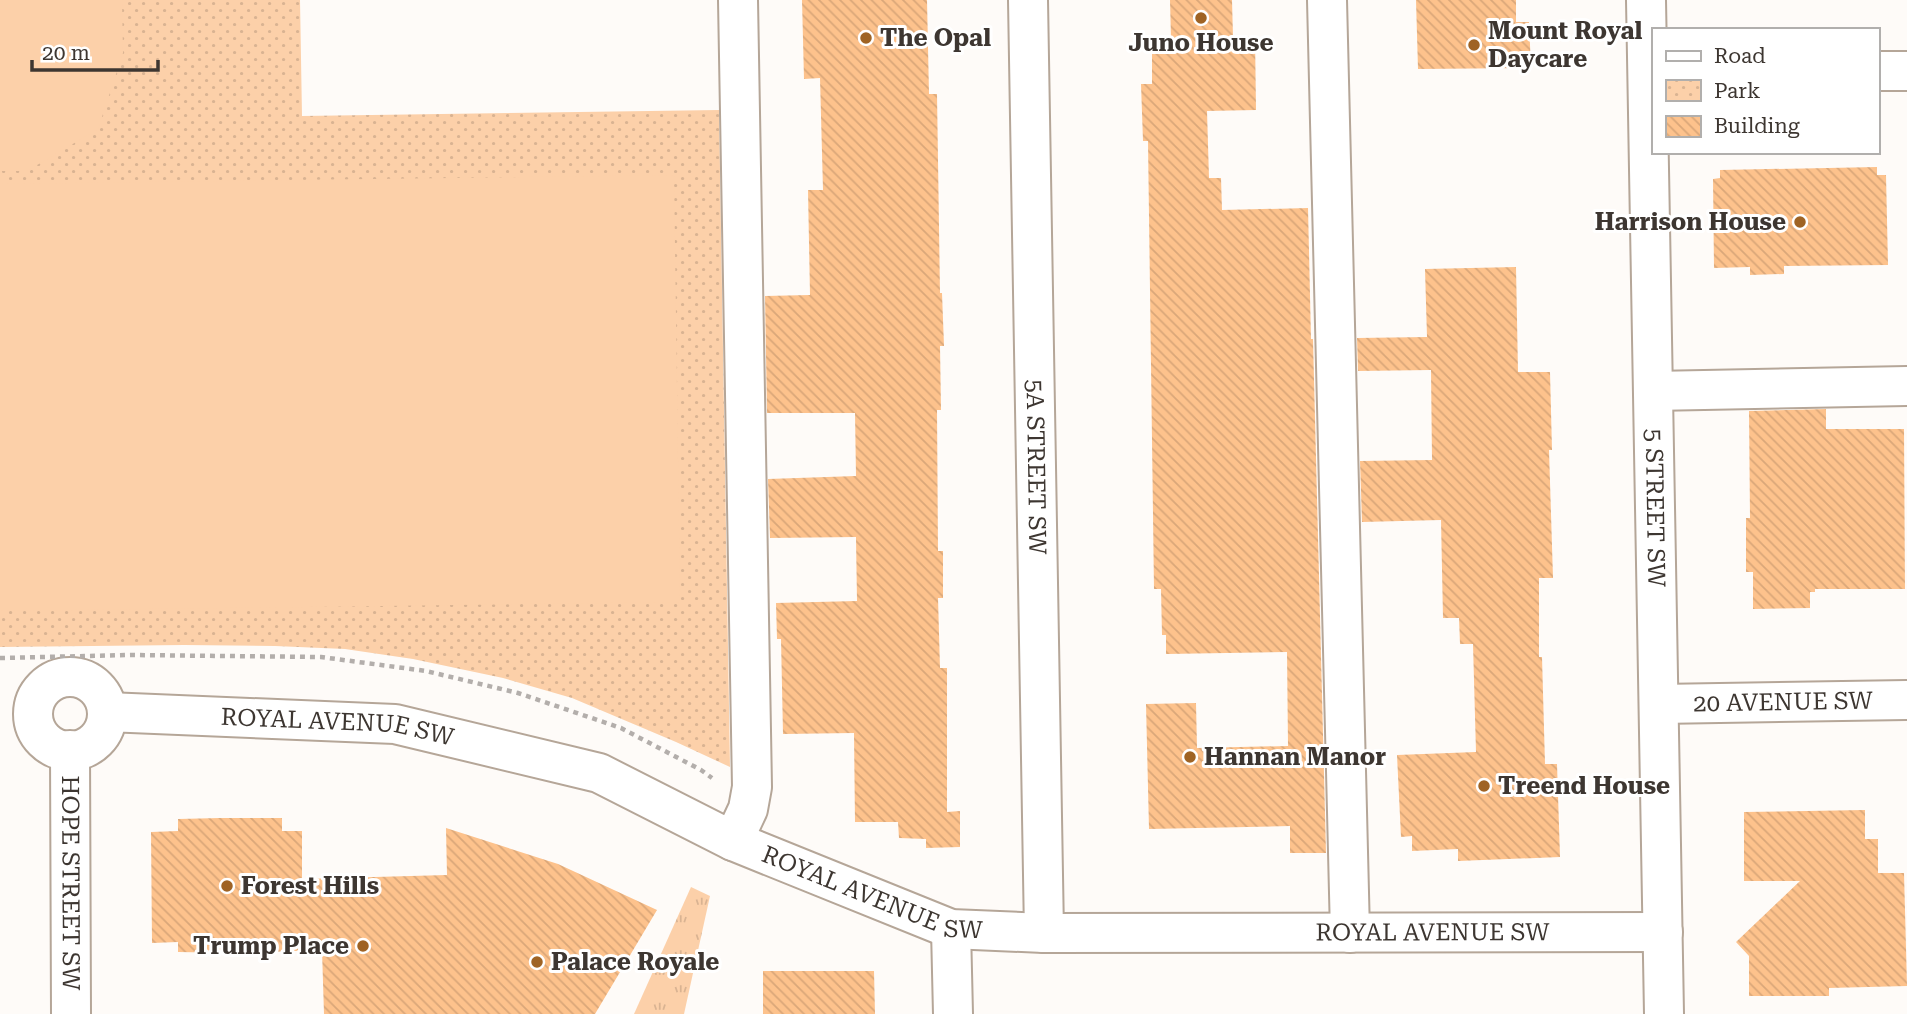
<svg xmlns="http://www.w3.org/2000/svg" width="1907" height="1014" viewBox="0 0 1907 1014" font-family="'Roboto Serif',serif">
  <style>
    .grass { fill: url(#grass-tufts) }
    .park { fill: url(#park-dots) }
    .pitch { fill: #fcd0a9 }
    .building { fill: url(#building-back-hatch) }
    .lines { fill: none; stroke-linecap: round; stroke-linejoin: round }
    .minor-casing { stroke: #b5a698; stroke-width: 42 }
    .path { stroke: #b3aeab; stroke-width: 4.5; stroke-dasharray: 5 5; stroke-linecap: butt }
    .minor { stroke: #fff; stroke-width: 38 }
    .poi-dot { fill: #9f6324; stroke: #fff; stroke-width: 2.5 }
    .labels { text-anchor: middle; stroke-width: 6; stroke-linejoin: round; paint-order: stroke }
    .poi-label { font-size: 24px; font-weight: bold; fill: #3d3631; stroke: #fff; text-anchor: start }
    .street-label { font-size: 24px; fill: #3d3631; stroke: #fff }
  </style>
  <defs>
    <pattern id="grass-tufts" width="24" height="20" patternUnits="userSpaceOnUse" patternTransform="scale(1.75)"><rect width="24" height="20" fill="#fcd0a9"/><path d="M3 7l-1-3M5 7V3M7 7l1-3M15 17l-1-3M17 17v-4M19 17l1-3" fill="none" stroke="#d9b392"/></pattern>
    <pattern id="park-dots" width="8" height="8" patternUnits="userSpaceOnUse" patternTransform="scale(1.75)"><rect width="8" height="8" fill="#fcd0a9"/><path d="M2 2h.1M6 6h.1" fill="none" stroke="#d9b392" stroke-width="1.8" stroke-linecap="round"/></pattern>
    <pattern id="building-back-hatch" width="6" height="6" patternUnits="userSpaceOnUse" patternTransform="scale(1.75)"><rect width="6" height="6" fill="#fdc28c"/><path d="M-1 5l2 2M0 0l6 6M5-1l2 2" fill="none" stroke="#daa779"/></pattern>
  </defs>
  <rect width="100%" height="100%" fill="#fefbf8"/>
  <!-- grass -->
  <path class="grass" d="M691 887 710 896 684 1014H634Z"/>
  <!-- park -->
  <path class="park" d="M0 0H300L302 116 719 110 730 767 676 742 572 698 503 678 413 659 345 649 275 646 184 645 0 647Z"/>
  <!-- pitch -->
  <path class="pitch" d="M0 0H122L123 53 98 129 27 171H0Z
    M674 175 680 602 0 611V184Z"/>
  <!-- building -->
  <path class="building" d="M802 0H927L929 94H937L940 293H942L944 346H940L941 410H937L938 551H943V598H938L940 668H947V812L960 811V847L926 848V839L899 838 898 822H855L854 733 783 734 781 639H777L776 603 857 601 856 537 770 538 768 479 856 476 855 413H767L765 296 810 295 808 190H823L820 78 804 79Z
    M1170 0H1232L1233 37 1255 36 1256 110 1207 111 1209 178H1221L1222 210 1308 208 1311 339H1313L1326 853H1290V826L1149 829 1146 704 1196 703 1197 748 1288 746 1287 652 1166 654V635H1162L1161 589H1154L1148 141H1143L1141 84H1152V40L1171 39Z
    M1416 0H1516V22H1529L1531 68 1418 69Z
    M1877 167V175H1886L1888 265 1784 266V274L1750 275V267L1714 268 1713 179 1720 178V170Z
    M1516 267 1518 372H1550L1552 450H1549L1553 578H1539V657H1542L1545 764H1557L1560 857 1458 861V849L1412 851V836L1401 837 1397 755 1476 752 1473 644H1460L1459 618H1443L1441 520 1362 522 1360 461 1432 460 1431 370 1358 371 1357 338 1427 337 1425 269Z
    M1826 409V429H1904L1905 589H1815V592H1810V608L1753 609V572H1746V518H1750L1749 411Z
    M1865 810V839H1878V873H1904L1907 986 1829 988V996H1749V956L1736 942 1800 881H1744V812Z
    M220 818H282V831H302V879L447 875 446 828 558 864 657 910 595 1014H324L322 950 237 953 178 952V942L152 943 151 832 178 831V819Z
    M763 971H874L875 1014H763Z"/>
  <g class="lines">
    <!-- minor casing -->
    <g class="minor-casing">
      <g id="minor">
        <path id="s1" d="M1028 0 1044 933"/>
        <path d="M1327 0 1350 933"/>
        <path id="s2" d="M1646 0 1664 1014"/>
        <path d="M1877 71H1907"/>
        <path d="M1653 391 1907 386"/>
        <circle cx="70" cy="714" r="37"/>
        <path id="s3" d="M1659 704 1907 700"/>
        <path id="s4" d="M107 712 395 724 599 773 733 841 951 929 1044 933 1663 932"/>
        <path id="s5" d="M70 750 71 1014"/>
        <path d="M733 841 748 809 752 787 738 0"/>
        <path d="M951 929 953 1014"/>
      </g>
    </g>
    <!-- path -->
    <path class="path" d="M0 658 130 655 321 657 426 671 518 693 621 728 701 770 712 778"/>
    <!-- minor -->
    <use href="#minor" class="minor"/>
  </g>
  <!-- markers -->
  <g class="poi-dot">
    <circle cx="1201" cy="18" r="7"/>
    <circle cx="866" cy="38" r="7"/>
    <circle cx="1474" cy="45" r="7"/>
    <circle cx="1800" cy="222" r="7"/>
    <circle cx="1190" cy="757" r="7"/>
    <circle cx="1484" cy="786" r="7"/>
    <circle cx="227" cy="886" r="7"/>
    <circle cx="363" cy="946" r="7"/>
    <circle cx="537" cy="962" r="7"/>
  </g>
  <g class="labels">
    <!-- poi labels -->
    <g class="poi-label">
      <text x="1488" y="39">Mount Royal<tspan x="1488" dy="28">Daycare</tspan></text>
      <text x="880" y="46">The Opal</text>
      <text x="1201" y="51" text-anchor="middle">Juno House</text>
      <text x="1786" y="230" text-anchor="end">Harrison House</text>
      <text x="1204" y="765">Hannan Manor</text>
      <text x="1498" y="794">Treend House</text>
      <text x="241" y="894">Forest Hills</text>
      <text x="349" y="954" text-anchor="end">Trump Place</text>
      <text x="551" y="970">Palace Royale</text>
    </g>
    <!-- street labels -->
    <g class="street-label">
      <text dy="8" stroke="none"><textPath href="#s1" startOffset="467">5A STREET SW</textPath></text>
      <text dy="8" stroke="none"><textPath href="#s2" startOffset="508">5 STREET SW</textPath></text>
      <text dy="8" stroke="none"><textPath href="#s3" startOffset="124">20 AVENUE SW</textPath></text>
      <text dy="8" stroke="none"><textPath href="#s4" startOffset="231">ROYAL AVENUE SW</textPath></text>
      <text dy="8" stroke="none"><textPath href="#s5" startOffset="133">HOPE STREET SW</textPath></text>
      <text dy="8" stroke="none"><textPath href="#s4" startOffset="798">ROYAL AVENUE SW</textPath></text>
      <text dy="8" stroke="none"><textPath href="#s4" startOffset="1365">ROYAL AVENUE SW</textPath></text>
    </g>
  </g>
  <!-- legend -->
  <rect x="1652" y="28" width="228" height="126" fill="#ffffff" stroke="#b1afad" stroke-width="2"/>
  <rect x="1666" y="51" width="35" height="10" fill="#ffffff" stroke="#b1afad" stroke-width="2"/>
  <text x="1714" y="63" font-size="21" fill="#3d3631">Road</text>
  <rect x="1666" y="80" width="35" height="21" fill="url(#park-dots)" stroke="#b1afad" stroke-width="2"/>
  <text x="1714" y="98" font-size="21" fill="#3d3631">Park</text>
  <rect x="1666" y="116" width="35" height="21" fill="url(#building-back-hatch)" stroke="#b1afad" stroke-width="2"/>
  <text x="1714" y="133" font-size="21" fill="#3d3631">Building</text>
  <!-- scale -->
  <path d="M32 60v10h126v-10" fill="none" stroke="#3d3631" stroke-width="3.5"/>
  <text x="42" y="60" font-size="21" fill="#3d3631" stroke="#ffffff" stroke-width="5" paint-order="stroke">20 m</text>
</svg>
